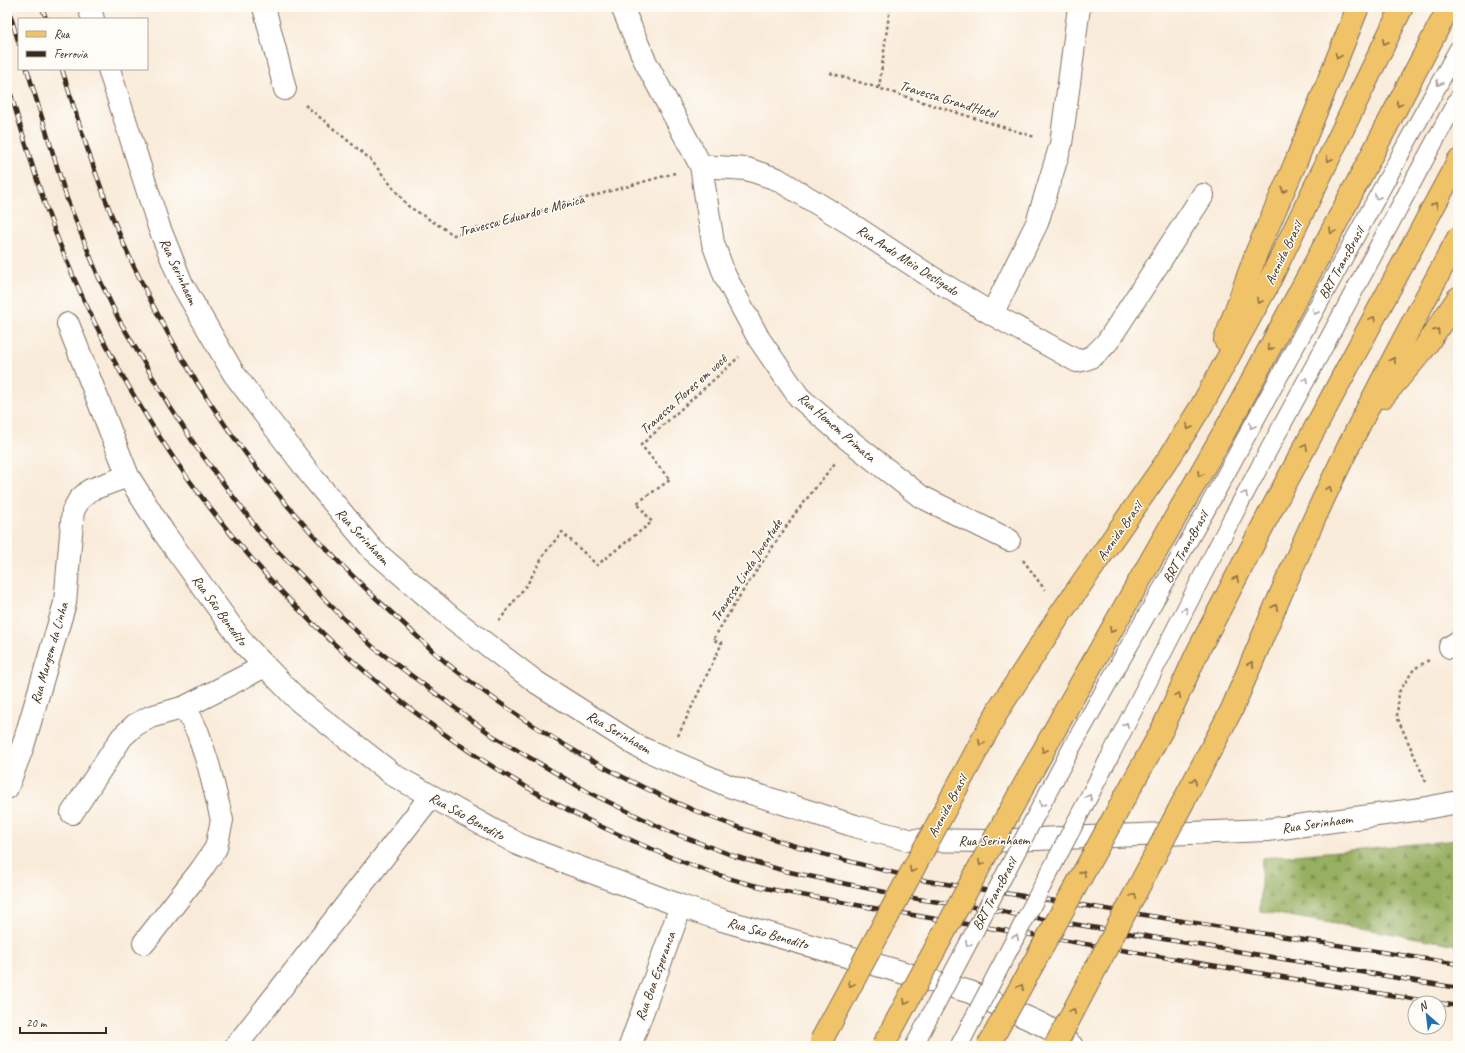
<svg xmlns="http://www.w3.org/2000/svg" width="1465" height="1053" viewBox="0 0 1465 1053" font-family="Caveat,sans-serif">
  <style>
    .forest { fill: url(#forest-firs); stroke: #696c3f }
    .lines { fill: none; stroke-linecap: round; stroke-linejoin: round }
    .lane-casing { stroke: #7e6e5f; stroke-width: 19 }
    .street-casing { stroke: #7e6e5f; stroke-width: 24 }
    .primary-casing { stroke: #7e6e5f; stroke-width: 24 }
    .highway-casing { stroke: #7e6e5f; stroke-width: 24 }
    .path { stroke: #7e6e5f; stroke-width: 2.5; stroke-dasharray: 3 3; stroke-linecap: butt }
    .lane { stroke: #fff; stroke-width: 17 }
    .street { stroke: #fff; stroke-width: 22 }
    .primary { stroke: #f0c369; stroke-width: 22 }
    .highway { stroke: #f0c369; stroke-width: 22 }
    .rail-casing { stroke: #3b2a1e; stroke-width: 4.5 }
    .rail { stroke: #fdfcf7; stroke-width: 3; stroke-dasharray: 9; stroke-linecap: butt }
    .lane-bridge-casing { stroke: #7e6e5f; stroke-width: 19; stroke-linecap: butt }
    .primary-bridge-casing { stroke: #7e6e5f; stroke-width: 24; stroke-linecap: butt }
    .highway-bridge-casing { stroke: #7e6e5f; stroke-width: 24; stroke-linecap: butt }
    .lane-bridge { stroke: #fff; stroke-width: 17 }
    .primary-bridge { stroke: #f0c369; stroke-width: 22 }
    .highway-bridge { stroke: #f0c369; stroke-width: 22 }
    .oneway { stroke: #8c6f40 }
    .oneway2 { stroke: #a79f9a }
    .labels { text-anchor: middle; stroke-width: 3; stroke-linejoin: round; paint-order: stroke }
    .street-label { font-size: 14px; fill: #3b2a1e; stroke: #fdfcf7 }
  </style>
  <defs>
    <pattern id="forest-firs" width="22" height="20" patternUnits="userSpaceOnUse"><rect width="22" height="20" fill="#97af60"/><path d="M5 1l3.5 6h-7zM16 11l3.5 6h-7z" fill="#7c8f4f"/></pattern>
  </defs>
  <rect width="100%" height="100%" fill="#fdfcf7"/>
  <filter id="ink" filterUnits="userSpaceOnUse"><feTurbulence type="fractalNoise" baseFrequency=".025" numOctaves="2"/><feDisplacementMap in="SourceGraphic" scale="8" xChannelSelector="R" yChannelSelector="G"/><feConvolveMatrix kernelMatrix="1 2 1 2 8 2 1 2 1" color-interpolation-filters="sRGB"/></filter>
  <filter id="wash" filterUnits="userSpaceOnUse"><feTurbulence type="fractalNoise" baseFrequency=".012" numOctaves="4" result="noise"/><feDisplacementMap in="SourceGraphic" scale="16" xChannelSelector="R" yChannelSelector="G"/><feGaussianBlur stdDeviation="0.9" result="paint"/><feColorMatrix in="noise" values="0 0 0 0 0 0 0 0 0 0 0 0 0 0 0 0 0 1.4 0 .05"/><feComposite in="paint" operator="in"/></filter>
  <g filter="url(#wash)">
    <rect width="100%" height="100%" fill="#f9ebd9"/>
    <!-- forest -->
    <path class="forest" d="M1458 840V945L1260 911 1262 858Z"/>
  </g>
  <g filter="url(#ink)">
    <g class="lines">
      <!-- lane casing -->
      <g class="lane-casing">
        <path id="lane" d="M1073 745 1209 505 1458 49
          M1108 760 1231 520 1458 98"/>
      </g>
      <!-- street casing -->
      <g class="street-casing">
        <path id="street" d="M89 7 93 19
          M264 7 285 89
          M622 7 645 61 701 166 747 169 777 179 851 224 928 275 992 314 1077 361C1093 359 1098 352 1108 341L1203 195
          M109 69 159 227 182 284 234 374 313 478 372 549 452 618 536 682 637 746 729 786 855 826 909 840 988 841 1267 830 1421 809 1458 802
          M701 166 713 243 725 276 759 339 799 397 844 436 920 496 1009 540
          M992 314 1037 223 1061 144 1079 7
          M68 324 128 476 164 533 244 644 265 666 299 701 395 776 520 845 681 906 722 920 970 992 1041 1024 1060 1035 1072 1046
          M1450 647 1458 642
          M7 788 23 746 65 603 73 511 79 500 90 490 128 476
          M72 813 122 737 135 725 150 717 185 707 265 666
          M144 943 201 870 216 848 222 820 209 767 198 733 185 707
          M236 1046 431 796
          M630 1046 681 906"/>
      </g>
      <!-- primary casing -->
      <g class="primary-casing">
        <path id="primary" d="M1225 340 1257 251 1295 164 1358 7
          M1383 397 1423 350 1458 298
          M1260 643C1286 581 1313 519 1343 458 1379 383 1419 311 1458 238
          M999 709 1061 613 1171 455 1202 405 1266 288 1402 7"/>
      </g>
      <!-- highway casing -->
      <g class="highway-casing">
        <path id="highway" d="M1063 715 1236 411 1321 252 1449 7
          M1162 730 1198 651 1267 518 1458 161"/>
      </g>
      <!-- path -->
      <path class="path" d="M830 73 1035 137
        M879 88 890 7
        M305 105 370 159 408 206 454 235 675 173
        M1023 560 1045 590
        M499 621 528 583 545 553 562 532 597 565 652 522 637 503 670 480 641 445 739 357
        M678 736 722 643 713 640 737 600 794 515 835 463
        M1426 782 1397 717 1399 692 1414 669 1429 660"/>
      <!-- lane -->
      <use href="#lane" class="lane"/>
      <!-- street -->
      <use href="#street" class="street"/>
      <!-- primary -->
      <use href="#primary" class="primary"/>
      <!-- highway -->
      <use href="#highway" class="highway"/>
      <!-- rail casing -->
      <g class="rail-casing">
        <path id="rail" d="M8 7 19 44
          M42 7 46 19
          M27 69 67 199 99 278 118 318 170 407 197 448 261 534 345 620 373 647 493 736 588 792 668 831 734 856 785 871 918 899 1002 911 1013 914 1458 988
          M62 69C84 141 107 213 141 281 204 412 294 527 403 623 420 639 436 655 454 669 528 727 612 776 698 812 772 842 849 862 927 881L1458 964
          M7 81C20 125 33 170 48 213 65 260 85 305 108 349 222 566 414 748 640 844 676 860 714 875 753 885 777 891 801 895 825 899 886 911 947 921 1008 931 1151 955 1294 979 1437 1003
          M1439 1003 1458 1006"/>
      </g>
      <!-- rail -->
      <use href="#rail" class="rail"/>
      <!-- lane-bridge casing -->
      <g class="lane-bridge-casing">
        <path id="lane-bridge" d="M914 1046 1073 745
          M959 1046 1108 760"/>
      </g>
      <!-- primary-bridge casing -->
      <g class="primary-bridge-casing">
        <path id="primary-bridge" d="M821 1041 999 709
          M1055 1046 1232 709 1260 643"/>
      </g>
      <!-- highway-bridge casing -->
      <g class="highway-bridge-casing">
        <path id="highway-bridge" d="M883 1046 995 838 1063 715
          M988 1046 1162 730"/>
      </g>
      <!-- lane-bridge -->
      <use href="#lane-bridge" class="lane-bridge"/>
      <!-- primary-bridge -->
      <use href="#primary-bridge" class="primary-bridge"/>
      <!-- highway-bridge -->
      <use href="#highway-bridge" class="highway-bridge"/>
    </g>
    <!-- one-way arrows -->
    <defs><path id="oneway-chevron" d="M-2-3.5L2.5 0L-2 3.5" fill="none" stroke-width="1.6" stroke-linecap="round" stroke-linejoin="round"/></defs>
    <g class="oneway">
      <use href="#oneway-chevron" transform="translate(1385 42) rotate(116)"/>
      <use href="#oneway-chevron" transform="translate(1338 56) rotate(112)"/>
      <use href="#oneway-chevron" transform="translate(1399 104) rotate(118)"/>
      <use href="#oneway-chevron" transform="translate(1329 159) rotate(116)"/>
      <use href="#oneway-chevron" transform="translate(1284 190) rotate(113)"/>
      <use href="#oneway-chevron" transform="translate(1435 205) rotate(-62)"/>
      <use href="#oneway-chevron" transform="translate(1332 231) rotate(118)"/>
      <use href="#oneway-chevron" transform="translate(1259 301) rotate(119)"/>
      <use href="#oneway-chevron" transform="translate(1373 319) rotate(-62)"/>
      <use href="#oneway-chevron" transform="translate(1437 331) rotate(-55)"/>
      <use href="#oneway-chevron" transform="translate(1270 348) rotate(118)"/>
      <use href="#oneway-chevron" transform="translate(1393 360) rotate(-63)"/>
      <use href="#oneway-chevron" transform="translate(1189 427) rotate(121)"/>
      <use href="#oneway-chevron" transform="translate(1305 447) rotate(-62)"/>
      <use href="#oneway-chevron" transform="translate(1200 474) rotate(120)"/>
      <use href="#oneway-chevron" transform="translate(1329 489) rotate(-66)"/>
      <use href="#oneway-chevron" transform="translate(1236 579) rotate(-62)"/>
      <use href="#oneway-chevron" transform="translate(1275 607) rotate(-67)"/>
      <use href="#oneway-chevron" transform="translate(1112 630) rotate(120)"/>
      <use href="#oneway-chevron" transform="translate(1251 664) rotate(-67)"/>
      <use href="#oneway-chevron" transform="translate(1178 695) rotate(-66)"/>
      <use href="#oneway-chevron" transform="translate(981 743) rotate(118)"/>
      <use href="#oneway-chevron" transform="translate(1044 750) rotate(119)"/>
      <use href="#oneway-chevron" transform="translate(1194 781) rotate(-63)"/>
      <use href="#oneway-chevron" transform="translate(981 863) rotate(118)"/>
      <use href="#oneway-chevron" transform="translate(912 870) rotate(118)"/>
      <use href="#oneway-chevron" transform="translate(1083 873) rotate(-61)"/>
      <use href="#oneway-chevron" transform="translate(1134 896) rotate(-62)"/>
      <use href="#oneway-chevron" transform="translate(851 984) rotate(118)"/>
      <use href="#oneway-chevron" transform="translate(1021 987) rotate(-61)"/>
      <use href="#oneway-chevron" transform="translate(906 1002) rotate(118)"/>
      <use href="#oneway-chevron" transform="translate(1073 1011) rotate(-62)"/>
    </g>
    <g class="oneway2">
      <use href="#oneway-chevron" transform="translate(1439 83) rotate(119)"/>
      <use href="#oneway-chevron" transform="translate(1377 197) rotate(119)"/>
      <use href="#oneway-chevron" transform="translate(1315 312) rotate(119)"/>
      <use href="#oneway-chevron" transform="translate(1306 380) rotate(-62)"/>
      <use href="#oneway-chevron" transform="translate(1252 426) rotate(119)"/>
      <use href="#oneway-chevron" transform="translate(1245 494) rotate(-62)"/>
      <use href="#oneway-chevron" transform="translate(1185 610) rotate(-63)"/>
      <use href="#oneway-chevron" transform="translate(1126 725) rotate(-63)"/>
      <use href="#oneway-chevron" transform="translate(1089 797) rotate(-63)"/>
      <use href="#oneway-chevron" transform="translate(1042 804) rotate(118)"/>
      <use href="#oneway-chevron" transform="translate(1016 937) rotate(-63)"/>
      <use href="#oneway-chevron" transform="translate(968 944) rotate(118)"/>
    </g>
  </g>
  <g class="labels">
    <!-- street labels -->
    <g class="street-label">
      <text transform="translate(948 99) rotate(17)" y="5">Travessa Grand'Hotel</text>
      <text transform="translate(521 215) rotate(-15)" y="5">Travessa Eduardo e Mônica</text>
      <text transform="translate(1283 253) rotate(-64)" y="5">Avenida Brasil</text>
      <text transform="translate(908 260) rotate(33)" y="5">Rua Ando Meio Desligado</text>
      <text transform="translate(1341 263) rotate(-61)" y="5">BRT TransBrasil</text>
      <text transform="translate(179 271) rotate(65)" y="5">Rua Serinhaem</text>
      <text transform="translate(683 394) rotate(-42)" y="5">Travessa Flores em você</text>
      <text transform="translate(837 427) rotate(41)" y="5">Rua Homem Primata</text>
      <text transform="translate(1119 531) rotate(-55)" y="5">Avenida Brasil</text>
      <text transform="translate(363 536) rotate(47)" y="5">Rua Serinhaem</text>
      <text transform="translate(1185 547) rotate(-61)" y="5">BRT TransBrasil</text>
      <text transform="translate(746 570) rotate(-57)" y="5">Travessa Linda Juventude</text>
      <text transform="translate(220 610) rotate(54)" y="5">Rua Sāo Benedito</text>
      <text transform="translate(49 653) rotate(-74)" y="5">Rua Margem da Linha</text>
      <text transform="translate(619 732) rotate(30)" y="5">Rua Serinhaem</text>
      <text transform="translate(947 806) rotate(-62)" y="5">Avenida Brasil</text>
      <text transform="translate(467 816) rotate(29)" y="5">Rua Sāo Benedito</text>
      <text transform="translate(1317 823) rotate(-8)" y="5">Rua Serinhaem</text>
      <text transform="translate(994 840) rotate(-1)" y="5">Rua Serinhaem</text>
      <text transform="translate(994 894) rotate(-62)" y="5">BRT TransBrasil</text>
      <text transform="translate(768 933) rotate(16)" y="5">Rua Sāo Benedito</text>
      <text transform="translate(655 976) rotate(-70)" y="5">Rua Boa Esperanca</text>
    </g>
  </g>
  <!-- margin -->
  <rect width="1465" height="1053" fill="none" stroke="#fdfcf7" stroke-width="24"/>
  <!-- legend -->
  <rect x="18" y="18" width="130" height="52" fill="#fdfcf7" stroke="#afa8a0"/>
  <rect x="26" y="31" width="20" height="6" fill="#f0c369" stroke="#afa8a0"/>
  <text x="54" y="38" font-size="12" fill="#3b2a1e">Rua</text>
  <rect x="26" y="51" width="20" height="6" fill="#3b2a1e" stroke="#afa8a0"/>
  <text x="54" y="58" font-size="12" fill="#3b2a1e">Ferrovia</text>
  <!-- north arrow -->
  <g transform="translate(1427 1015) rotate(332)"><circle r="19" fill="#fdfcf7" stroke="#afa8a0"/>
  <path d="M0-3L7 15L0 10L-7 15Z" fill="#1f6fb2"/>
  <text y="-6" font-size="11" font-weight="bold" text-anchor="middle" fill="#3b2a1e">N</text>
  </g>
  <!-- scale -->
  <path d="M20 1027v6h86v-6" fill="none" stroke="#3b2a1e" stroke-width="2"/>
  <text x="26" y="1027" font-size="12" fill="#3b2a1e" stroke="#fdfcf7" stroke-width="3" paint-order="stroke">20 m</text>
</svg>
